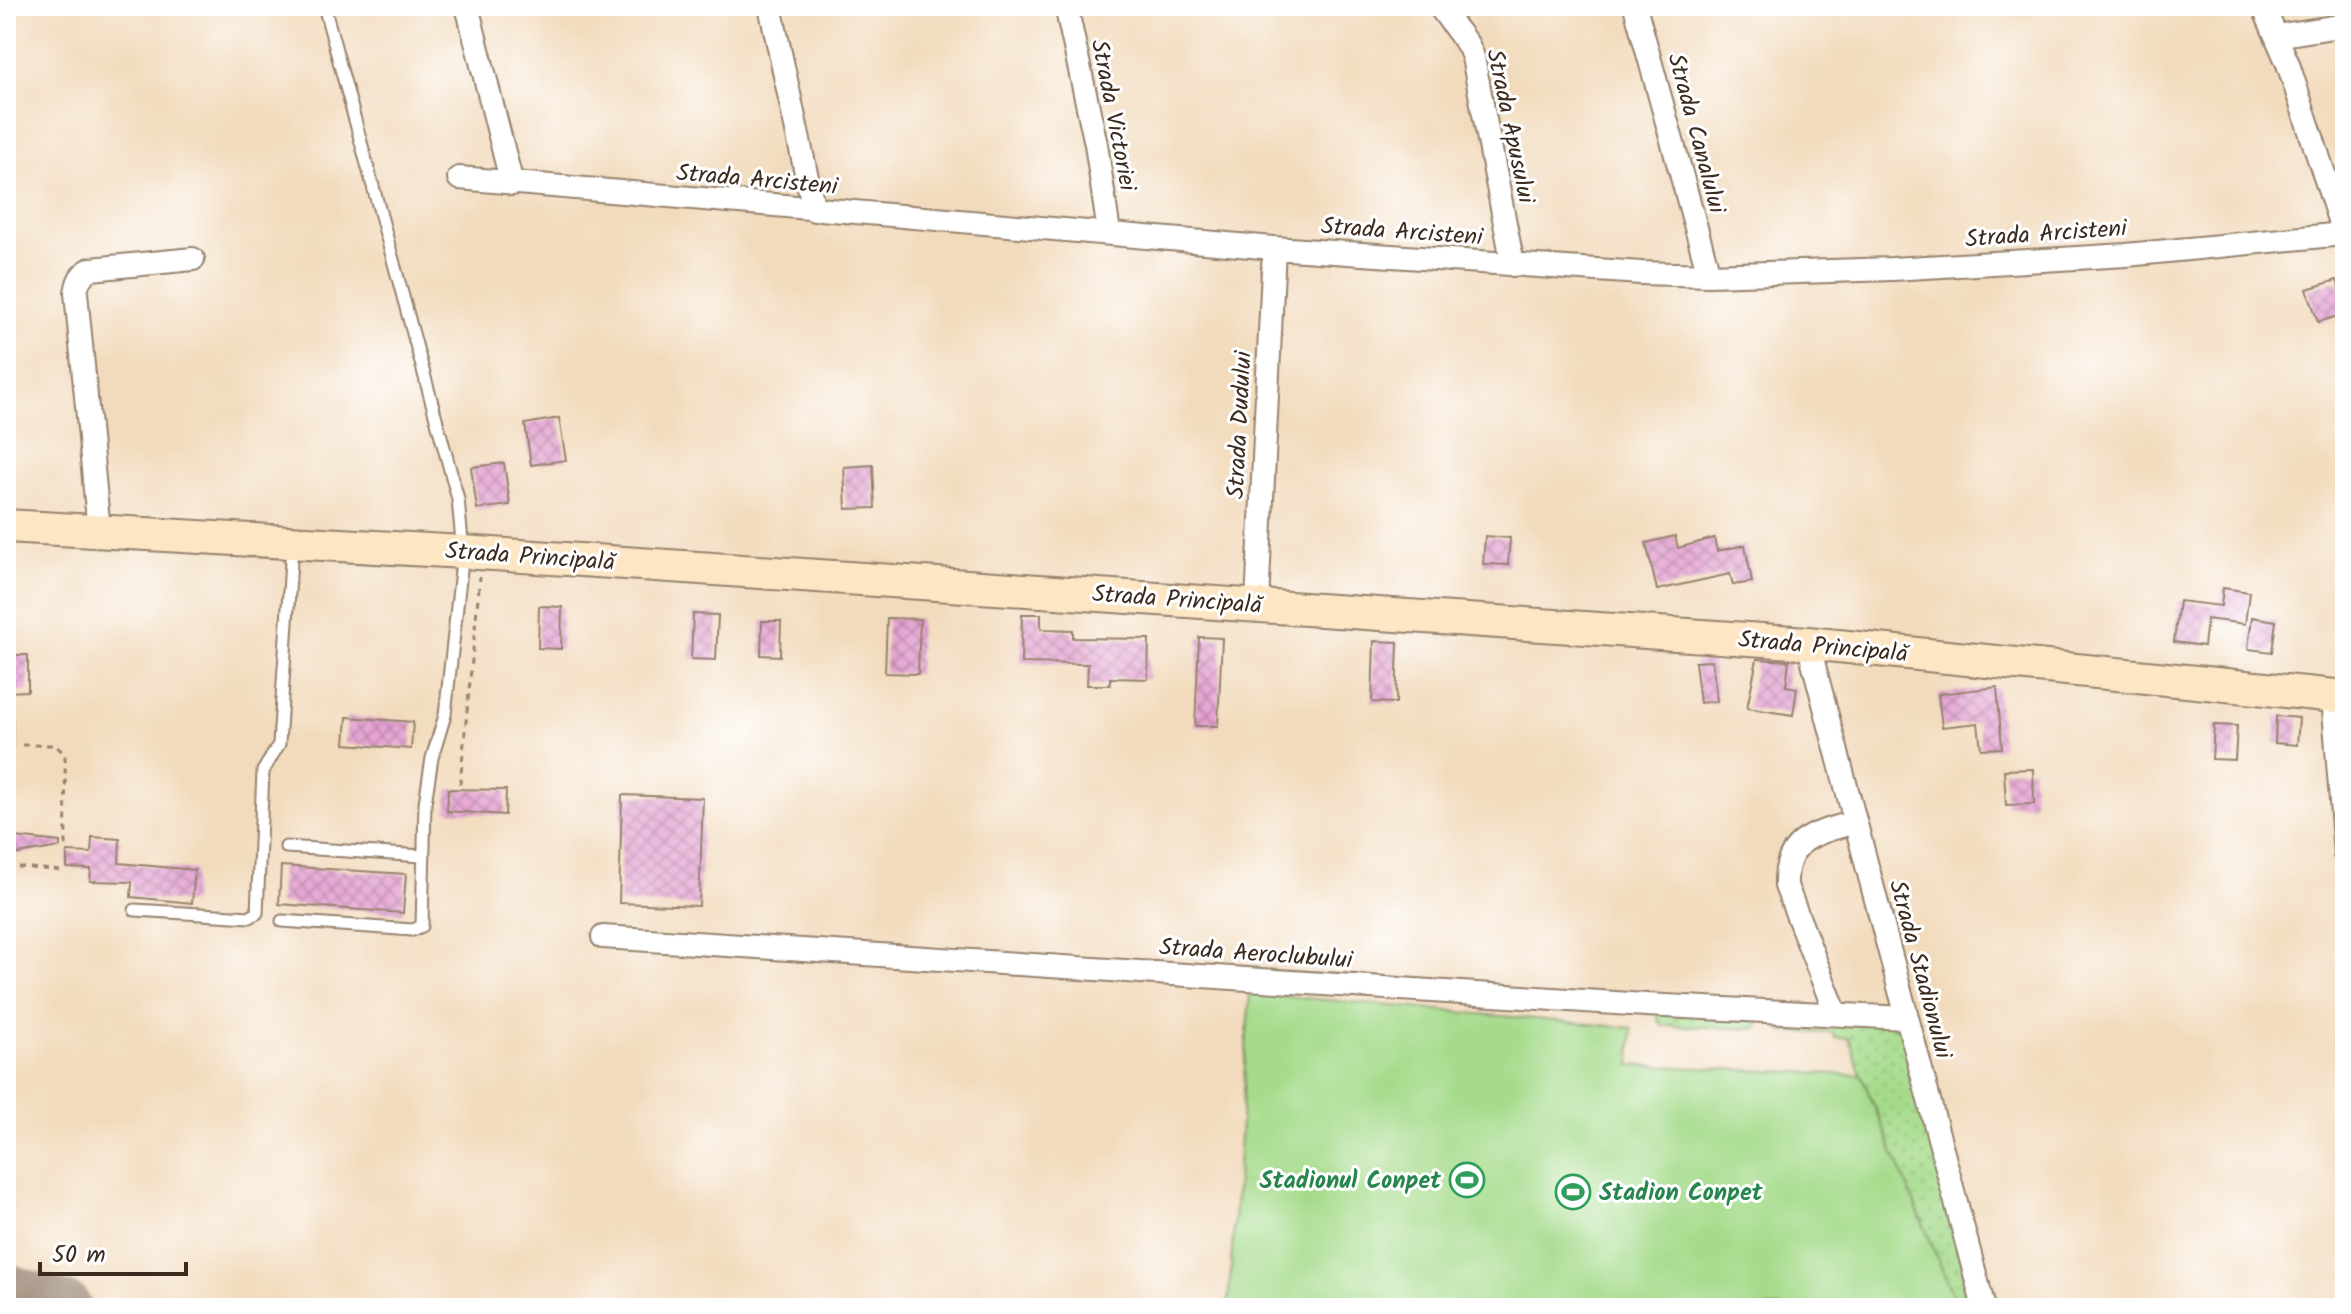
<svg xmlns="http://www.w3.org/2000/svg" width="2351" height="1314" viewBox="0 0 2351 1314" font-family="Kalam,sans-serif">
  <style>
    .grass { fill: url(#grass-dots); stroke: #708254; stroke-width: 2 }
    .garden { fill: #a6db8b; stroke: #708254; stroke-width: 2 }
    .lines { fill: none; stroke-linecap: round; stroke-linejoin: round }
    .taxiway { stroke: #96826e; stroke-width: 52 }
    .building { fill: url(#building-cross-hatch) }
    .service-casing { stroke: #96826e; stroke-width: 15 }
    .minor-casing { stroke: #96826e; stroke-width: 26 }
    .secondary-casing { stroke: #96826e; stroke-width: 36 }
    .path { stroke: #96826e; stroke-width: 3; stroke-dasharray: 6 6; stroke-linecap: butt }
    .service { stroke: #fff; stroke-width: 11 }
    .minor { stroke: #fff; stroke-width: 22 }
    .secondary { stroke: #fce6c4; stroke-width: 32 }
    .labels { text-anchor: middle; stroke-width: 6; stroke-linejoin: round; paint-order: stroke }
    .street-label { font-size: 24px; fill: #3b2a1e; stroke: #fff }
    .leisure-label { font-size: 24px; font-weight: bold; fill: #27864d; stroke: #fff; text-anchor: end }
  </style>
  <defs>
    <pattern id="grass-dots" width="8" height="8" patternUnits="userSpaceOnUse" patternTransform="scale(2)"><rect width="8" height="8" fill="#a6db8b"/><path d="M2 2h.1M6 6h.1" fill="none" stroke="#90bc78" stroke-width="1.8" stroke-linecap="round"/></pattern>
    <pattern id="building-cross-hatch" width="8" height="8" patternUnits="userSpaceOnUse" patternTransform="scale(2)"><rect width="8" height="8" fill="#e5a2d2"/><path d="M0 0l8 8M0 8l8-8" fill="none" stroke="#bb84aa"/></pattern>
  </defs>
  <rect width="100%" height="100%" fill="#fff"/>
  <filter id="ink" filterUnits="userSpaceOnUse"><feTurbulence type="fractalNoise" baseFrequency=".0125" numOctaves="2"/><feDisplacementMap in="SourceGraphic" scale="16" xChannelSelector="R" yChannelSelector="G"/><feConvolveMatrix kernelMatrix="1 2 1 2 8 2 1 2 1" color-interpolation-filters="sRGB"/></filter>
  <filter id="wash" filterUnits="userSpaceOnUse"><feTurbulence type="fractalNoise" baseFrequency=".006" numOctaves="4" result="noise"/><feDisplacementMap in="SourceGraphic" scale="32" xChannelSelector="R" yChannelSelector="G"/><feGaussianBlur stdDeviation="1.8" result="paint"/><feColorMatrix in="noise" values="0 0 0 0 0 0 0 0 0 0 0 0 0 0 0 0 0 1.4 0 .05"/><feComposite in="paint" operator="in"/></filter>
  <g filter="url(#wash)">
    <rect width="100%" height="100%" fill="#f2dbbd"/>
    <!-- grass -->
    <path class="grass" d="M1659 1012 1759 1020 1757 1027 1753 1029 1662 1025 1658 1019Z
      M1874 1014 1905 1032 1980 1308H1958L1861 1075 1849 1038H1835L1834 1033 1784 1032 1778 1026 1779 1018Z"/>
    <!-- garden -->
    <path class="garden" d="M1250 993 1632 1028 1631 1065 1861 1075 1958 1308H1228Z"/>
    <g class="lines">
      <!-- taxiway -->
      <path class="taxiway" d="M6 1289 66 1308"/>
    </g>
    <g id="blocks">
      <!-- building -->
      <path class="building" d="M2337 280 2345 305V314L2318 322 2307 289Z
        M559 418 566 460 531 465 525 424Z
        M504 463 510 505 477 509 471 467Z
        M873 465 875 508 846 509 844 467Z
        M1485 536 1510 538 1508 565 1483 564Z
        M1675 536 1678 548 1714 538 1717 551 1745 545 1752 582 1733 585 1730 574 1657 590 1646 543Z
        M2223 588 2249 592 2245 624 2207 619 2204 646 2174 642 2179 601 2221 606Z
        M539 606 562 607 561 649 538 648Z
        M693 614 718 615 716 660 691 659Z
        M1022 614H1041V629L1073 630V638L1149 639 1148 679 1110 678V685H1087L1088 664 1021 663Z
        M2252 617 2276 621 2272 652 2248 649Z
        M887 618 920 619 918 674 885 673Z
        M762 621H781L780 656 761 655Z
        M1199 637 1222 638 1218 726H1195Z
        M1374 641 1398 642 1396 703 1372 702Z
        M6 655H28V691L6 692Z
        M1757 659 1789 661 1786 686 1797 688 1793 715 1747 708Z
        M1712 661 1717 701 1700 703 1695 662Z
        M1997 687 2002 748 1981 749 1978 723 1942 727 1938 694Z
        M2276 716 2299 718 2297 745 2275 743Z
        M347 717 413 722 411 749 345 744Z
        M2214 725 2237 726 2235 760 2212 759Z
        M2033 769 2034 804 2006 805 2004 770Z
        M448 789 506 790 505 815 447 811Z
        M622 795 703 798 699 906 619 903Z
        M6 836 60 842V847L6 856Z
        M92 837 120 839 119 863 195 870 192 903 131 897 132 882 90 881 91 869 67 868V852L91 853Z
        M281 866 406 874 403 913 279 904Z"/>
    </g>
  </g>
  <g filter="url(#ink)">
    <use href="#blocks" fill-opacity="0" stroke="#96826e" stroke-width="2"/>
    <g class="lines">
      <!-- service casing -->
      <g class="service-casing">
        <path id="service" d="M6 718V746
          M286 847 422 856
          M135 910 250 917 257 913 263 771 279 744 292 546
          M282 921 413 930 422 926 425 803 432 758 445 715 463 552 458 499 324 6"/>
      </g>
      <!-- minor casing -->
      <g class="minor-casing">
        <path id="minor" d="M467 6 512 184
          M770 6 814 210
          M1066 6 1096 144 1109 233
          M1439 6 1468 45 1473 57 1513 265
          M1635 6 1709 275
          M2263 6 2288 64 2345 238
          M2277 36 2345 25
          M459 178 1274 248 1641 273 1709 275 1892 269 2126 255 2343 234
          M99 531 76 293C78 281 80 275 91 269L193 259
          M1257 604 1274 248
          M1808 643 1984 1308
          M2333 696 2345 854
          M603 937 1646 1005 1906 1018
          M1836 1014 1786 886C1784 838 1817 833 1855 822"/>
      </g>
      <!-- secondary casing -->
      <g class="secondary-casing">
        <path id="secondary" d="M6 526 463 552 1808 643 2345 697"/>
      </g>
      <!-- path -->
      <path class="path" d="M22 745H55L65 754 66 847
        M460 784 480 577
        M6 866 64 871"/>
      <!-- service -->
      <use href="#service" class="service"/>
      <!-- minor -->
      <use href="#minor" class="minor"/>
      <!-- secondary -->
      <use href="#secondary" class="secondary"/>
    </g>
  </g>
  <!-- icons -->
  <defs>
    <g id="stadium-ring" transform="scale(1.8)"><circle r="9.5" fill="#fff" stroke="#2e9e5b" stroke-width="1.5"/><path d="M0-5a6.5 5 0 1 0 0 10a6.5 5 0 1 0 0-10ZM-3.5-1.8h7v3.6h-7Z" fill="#2e9e5b"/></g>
  </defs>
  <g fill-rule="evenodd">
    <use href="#stadium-ring" x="1467" y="1180"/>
    <use href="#stadium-ring" x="1573" y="1192"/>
  </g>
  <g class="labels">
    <!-- street labels -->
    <g class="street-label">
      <text transform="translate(1114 115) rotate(79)" y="8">Strada Victoriei</text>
      <text transform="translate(1511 126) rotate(78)" y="8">Strada Apusului</text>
      <text transform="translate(1697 133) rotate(75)" y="8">Strada Canalului</text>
      <text transform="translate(757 179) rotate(5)" y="8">Strada Arcisteni</text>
      <text transform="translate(1402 231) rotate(4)" y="8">Strada Arcisteni</text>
      <text transform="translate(2046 233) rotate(-4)" y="8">Strada Arcisteni</text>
      <text transform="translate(1239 425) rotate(-87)" y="8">Strada Dudului</text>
      <text transform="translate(530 556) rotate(4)" y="8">Strada Principală</text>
      <text transform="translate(1177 599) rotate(4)" y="8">Strada Principală</text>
      <text transform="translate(1823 646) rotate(5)" y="8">Strada Principală</text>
      <text transform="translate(1256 953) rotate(4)" y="8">Strada Aeroclubului</text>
      <text transform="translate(1921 969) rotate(75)" y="8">Strada Stadionului</text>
    </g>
    <!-- leisure labels -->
    <g class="leisure-label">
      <text x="1441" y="1188">Stadionul Conpet</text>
      <text x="1599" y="1200" text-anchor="start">Stadion Conpet</text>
    </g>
  </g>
  <!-- margin -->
  <rect width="2351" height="1314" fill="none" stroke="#fff" stroke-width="32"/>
  <!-- scale -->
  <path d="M40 1262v12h146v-12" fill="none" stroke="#3b2a1e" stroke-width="4"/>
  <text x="52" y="1262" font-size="24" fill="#3b2a1e" stroke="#ffffff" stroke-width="6" paint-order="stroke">50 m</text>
</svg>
